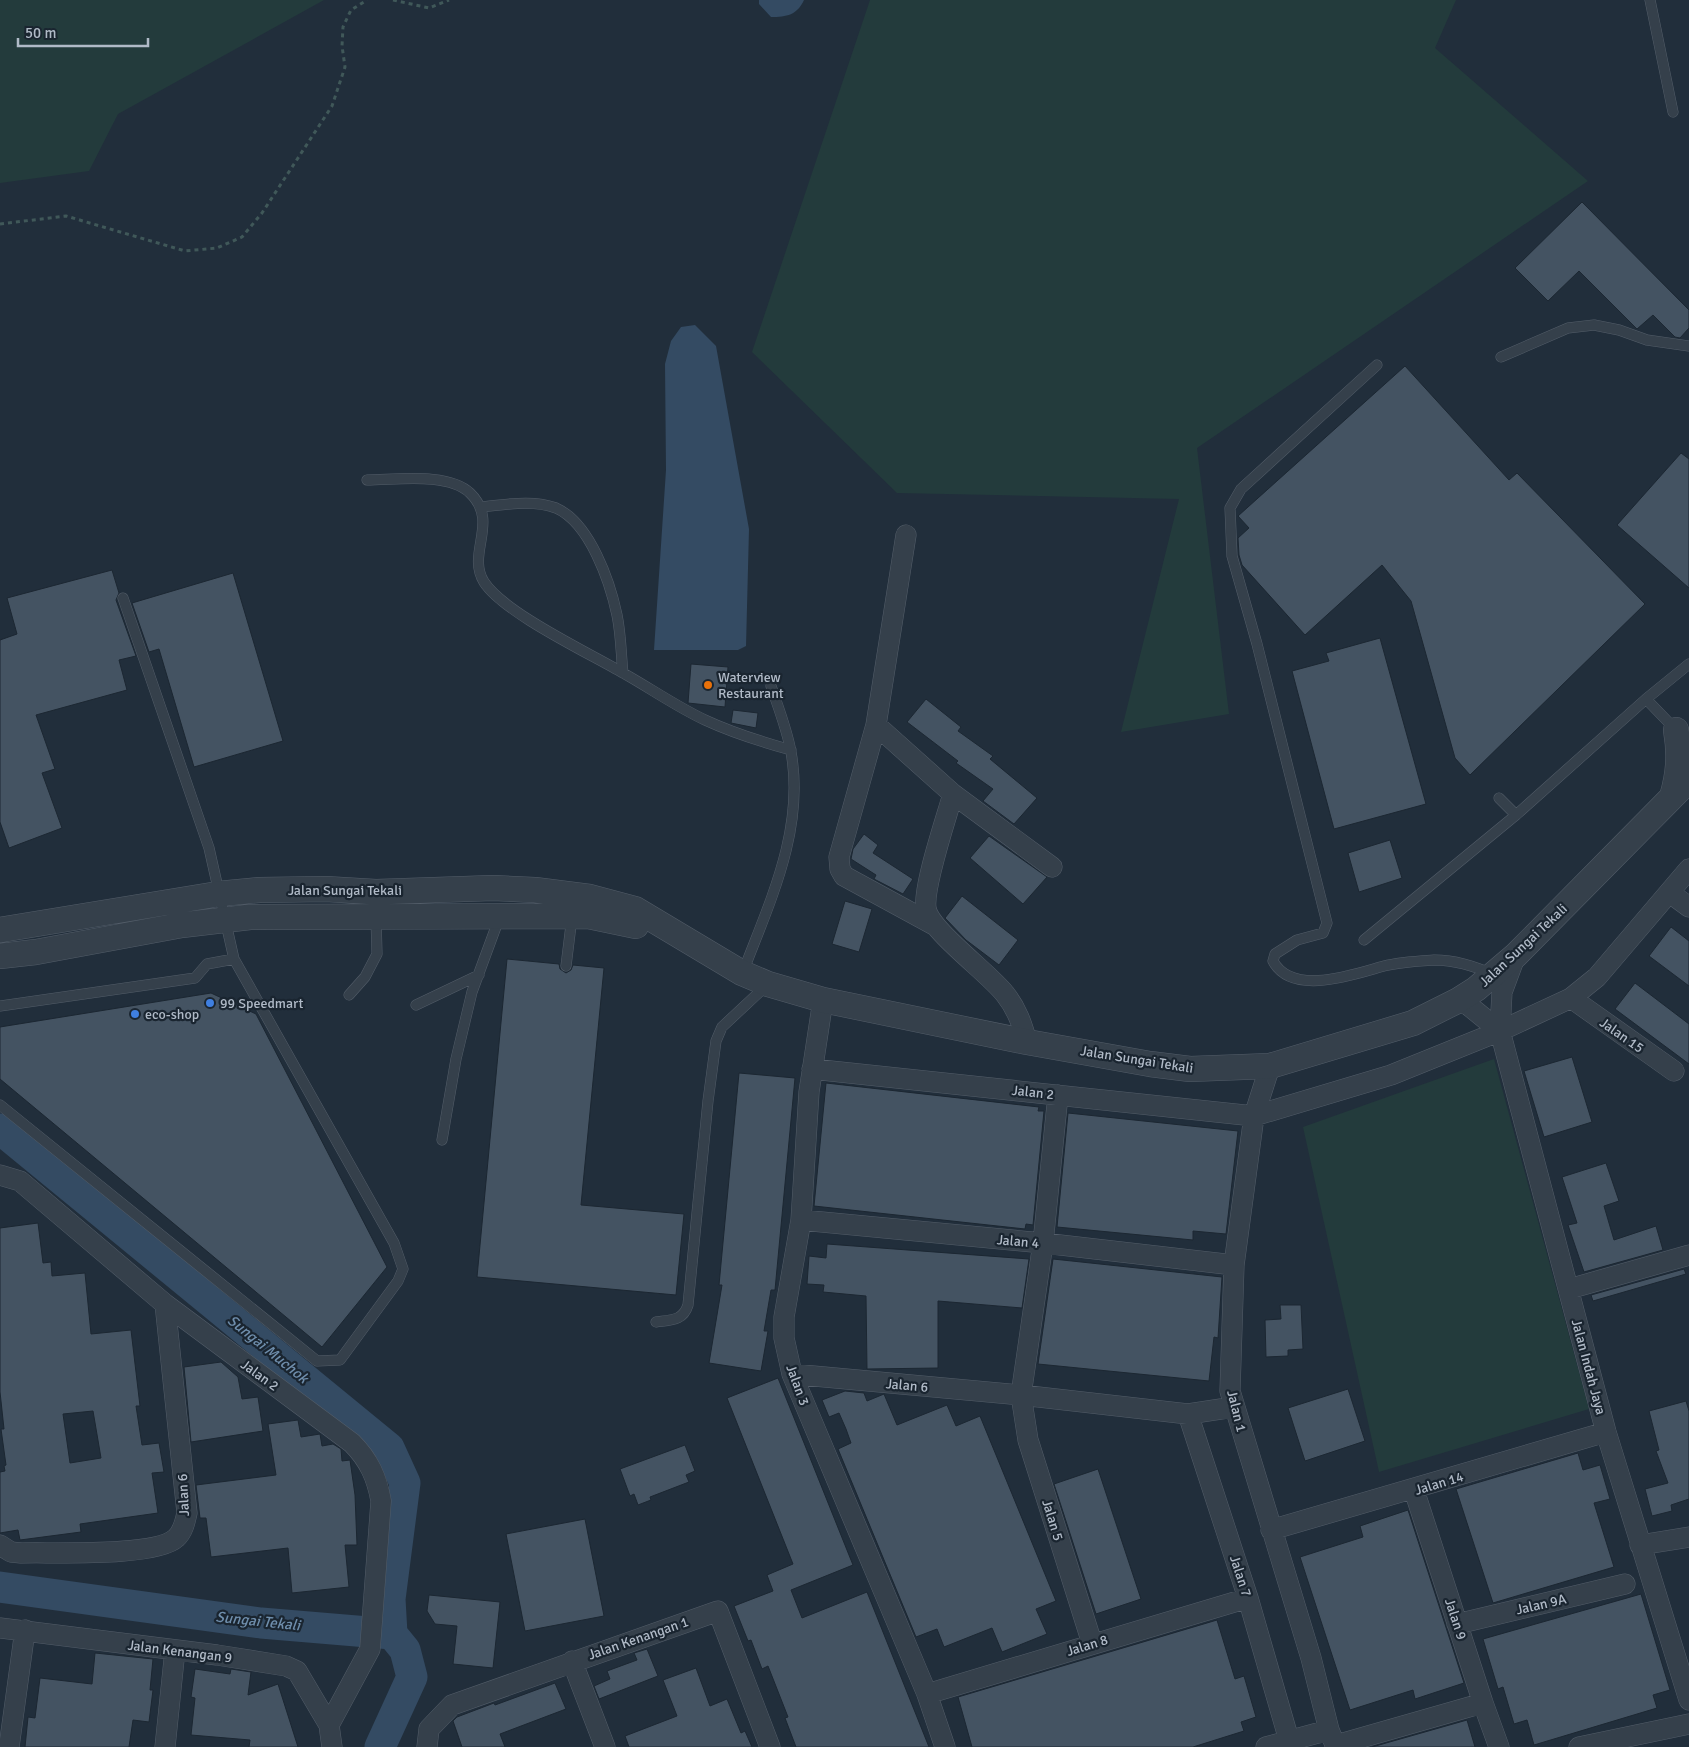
<svg xmlns="http://www.w3.org/2000/svg" width="1689" height="1747" viewBox="0 0 1689 1747" font-family="Signika,sans-serif">
  <style>
    .green { fill: #233b3c }
    .water { fill: #344b63 }
    .lines { fill: none; stroke-linecap: round; stroke-linejoin: round }
    .river { stroke: #344b63; stroke-width: 31 }
    .building { fill: #445362; stroke: #1c2732; fill-rule: evenodd }
    .service-casing { stroke: #535d69; stroke-width: 11 }
    .minor-casing { stroke: #535d69; stroke-width: 21 }
    .tertiary-casing { stroke: #535d69; stroke-width: 26 }
    .path { stroke: #405859; stroke-width: 3; stroke-dasharray: 4 4; stroke-linecap: butt }
    .service { stroke: #35404b; stroke-width: 10 }
    .minor { stroke: #35404b; stroke-width: 20 }
    .tertiary { stroke: #35404b; stroke-width: 25 }
    .food-dot { fill: #e8710a; stroke: #1a2530; stroke-width: 2 }
    .shop-dot { fill: #3f7fe0; stroke: #1a2530; stroke-width: 2 }
    .labels { text-anchor: middle; stroke-width: 4.5; stroke-linejoin: round; paint-order: stroke }
    .poi-label { font-size: 14px; fill: #b0bac7; stroke: #1a2530; text-anchor: start }
    .street-label { font-size: 14px; fill: #b0bac7; stroke: #1a2530 }
    .water-label { font-size: 15px; font-style: italic; fill: #6f8eac; stroke: #1a2530 }
  </style>
  <rect width="100%" height="100%" fill="#212e3b"/>
  <!-- green -->
  <path class="green" d="M0 0H324L118 114 89 171 0 183Z
    M870 0H1456L1435 48 1588 181 1197 448 1229 714 1121 732 1179 499 897 493 752 352Z
    M1494 1059 1589 1409 1379 1472 1303 1127Z"/>
  <!-- water -->
  <path class="water" d="M759 0H804C797 15 787 17 771 17L759 4Z
    M695 325 716 346 749 529 746 646 738 650H654L666 470 665 364 671 341 681 327Z"/>
  <g class="lines">
    <!-- river -->
    <path class="river" d="M0 1129 389 1448 405 1483 390 1599 392 1634
      M0 1587 261 1623 392 1634 405 1650 412 1677 380 1747"/>
  </g>
  <!-- building -->
  <path class="building" d="M1582 202 1689 310V328L1680 338 1675 337 1653 315 1637 329 1579 271 1548 301 1515 268Z
    M1405 366 1509 480 1517 473 1645 604 1470 775 1455 758 1411 601 1382 565 1305 635 1242 565 1239 555 1238 538 1249 528 1238 516Z
    M1681 453 1689 459V588L1617 525Z
    M112 570 119 593 116 600 136 656 119 660 127 690 36 715 55 769 42 773 62 828 9 848 0 822V640L17 634 7 598Z
    M233 573 283 741 194 767 159 649 149 652 132 603Z
    M1380 638 1426 804 1334 829 1292 671 1329 661 1326 653Z
    M691 664 728 667 725 707 688 703Z
    M926 699 961 727 958 731 993 756 990 759 1037 798 1014 824 983 801 993 789 956 763 958 761 907 722Z
    M733 710 758 713 756 728 731 723Z
    M864 834 878 845 873 853 913 879 903 894 874 879 876 875 851 859 853 849Z
    M989 836 1047 877 1023 904 970 858Z
    M1390 840 1402 878 1359 892 1348 853Z
    M962 896 1018 940 999 965 966 940 945 918Z
    M845 901 872 909 859 952 832 944Z
    M1671 927 1689 941V986L1649 956Z
    M507 959 559 964 560 969 566 973 571 970 573 965 604 968 581 1205 684 1214 676 1295 477 1277Z
    M1635 983 1689 1024V1064L1615 1009Z
    M211 993 256 1014 387 1267 322 1347 0 1079V1027Z
    M1572 1057 1592 1122 1544 1137 1524 1071Z
    M739 1073 795 1078 775 1290H771L764 1331H768L761 1371 709 1363 722 1285H719Z
    M826 1083 1039 1107 1038 1111H1044L1033 1225 1026 1224 1025 1229 814 1206Z
    M1068 1113 1238 1131 1226 1234 1193 1231V1240L1057 1227Z
    M1606 1163 1619 1201 1604 1206 1614 1240 1656 1226 1663 1250 1584 1272 1568 1225 1577 1223 1562 1177Z
    M38 1223 43 1263 51 1262 52 1276 85 1273 91 1334 131 1330 140 1406H136L142 1445 159 1443 164 1472 152 1473 158 1513 80 1524 81 1532 20 1540 18 1530 0 1533V1472L5 1471 4 1466 6 1465 1 1429H4L0 1392V1228ZM93 1411 101 1458 70 1463 63 1414Z
    M827 1244 1029 1259 1022 1308 938 1301V1368L867 1369 866 1296 823 1292 824 1285 807 1284 809 1256 826 1258Z
    M1053 1259 1222 1277 1218 1338 1214 1337 1209 1381 1038 1364Z
    M1684 1269 1686 1274 1593 1301 1591 1295Z
    M1280 1305H1301L1303 1349 1288 1350V1356L1266 1357 1265 1320 1281 1319Z
    M221 1362 238 1377 242 1399 258 1397 263 1431 191 1442 184 1367Z
    M778 1378 853 1565 791 1590 802 1618 867 1592 929 1747H796L785 1718 788 1717 768 1666 762 1669 751 1640 748 1641 734 1606 773 1591 767 1575 793 1564 727 1398Z
    M1348 1389 1365 1441 1305 1461 1288 1408Z
    M845 1391 864 1393 867 1401 884 1394 897 1425 947 1405 956 1426 980 1416 1056 1601 1036 1609 1047 1634 1002 1652 992 1628 944 1647 937 1629 916 1637 838 1449 851 1443 846 1429 839 1413 829 1417 822 1400Z
    M1686 1401 1689 1411V1499L1671 1505 1672 1511 1652 1516 1645 1489 1668 1483 1656 1451 1659 1450 1649 1411Z
    M298 1420 301 1437 320 1434 322 1446 333 1444 341 1449 342 1461 350 1460 355 1495 357 1545H345L349 1587 292 1593 288 1548 211 1557 206 1518H200L196 1485 276 1475 268 1424Z
    M685 1445 695 1471 686 1475 689 1482 650 1497 651 1500 638 1505 634 1494 630 1496 620 1469Z
    M1578 1453 1583 1470 1600 1465 1610 1499 1594 1503 1614 1567 1493 1603 1456 1489Z
    M1098 1469 1141 1599 1096 1614 1054 1484Z
    M1408 1510 1464 1683 1415 1699 1413 1690 1350 1710 1300 1557 1363 1537 1360 1526Z
    M585 1519 604 1616 525 1631 506 1534Z
    M1641 1594 1670 1690 1653 1695 1657 1708 1534 1745 1527 1720 1514 1724 1503 1687 1498 1689 1483 1639Z
    M429 1595 500 1602 493 1668 453 1664 457 1626 435 1624 427 1611Z
    M1217 1620 1235 1679 1244 1676 1256 1717 1241 1722 1244 1731 1193 1747H972L958 1697Z
    M647 1649 658 1676 599 1699 594 1686 610 1679 607 1671 637 1660 634 1653Z
    M95 1653 153 1659 150 1690H153L149 1722 133 1720 129 1747H25L28 1717 35 1718 40 1678 92 1684Z
    M696 1668 710 1706 727 1699 741 1733 745 1731 752 1747H629L625 1736 677 1716 663 1680Z
    M195 1669 230 1674 231 1669 251 1672 248 1695 278 1684 298 1747H249L250 1740 191 1735 195 1698 191 1697Z
    M555 1683 566 1709 500 1734 505 1747H462L453 1721 457 1717 494 1703 495 1705Z
    M1467 1720 1475 1747H1372Z"/>
  <g class="lines">
    <!-- service casing -->
    <g class="service-casing">
      <path id="service" d="M1650 0 1673 112
        M1501 357 1568 328 1594 325 1619 330 1647 340 1689 346
        M1377 365 1241 489 1230 508 1232 556 1257 644 1327 923 1323 933 1297 940 1275 954 1273 961C1292 997 1355 974 1384 966 1399 962 1418 961 1434 960 1455 960 1473 966 1493 974
        M367 480C396 480 448 472 470 493 500 522 466 553 484 582 504 613 589 653 623 673 650 688 677 707 705 720 733 733 762 742 791 750
        M480 507C504 505 532 499 556 508 590 523 610 582 617 615 621 634 621 654 623 673
        M1646 699 1676 730
        M1499 798 1516 815
        M1364 940 1516 815 1646 699 1689 664
        M566 966 572 917
        M743 972C770 901 805 829 791 752 787 729 778 707 771 686
        M349 995 365 977 377 954 376 917
        M416 1005 479 975
        M0 1006 195 978 207 964 234 959
        M0 1105 317 1361 340 1360 398 1281 403 1269 394 1243 234 959 209 848 123 598
        M442 1140 456 1059 472 992 500 916
        M656 1322C671 1320 683 1321 688 1305L708 1101 716 1041 722 1027 767 985"/>
    </g>
    <!-- minor casing -->
    <g class="minor-casing">
      <path id="minor" d="M906 535 876 725 953 794 1052 867
        M876 725 839 857 840 869 844 876 934 925
        M953 794C946 819 923 886 926 908 929 930 989 973 1005 994 1017 1009 1022 1024 1027 1042
        M1670 893 1689 907
        M1571 998 1674 1071
        M823 1000 809 1092 801 1220 784 1317V1338L792 1374 927 1694 945 1747
        M1457 1001 1468 1005 1500 1031 1502 992 1515 957
        M1500 1031 1606 1432 1689 1700
        M1270 1066 1254 1116 1234 1265 1230 1391 1311 1658 1329 1730 1336 1747
        M812 1069 1254 1116 1391 1075 1500 1031 1571 998 1597 977 1689 869
        M1058 1095 1043 1243 1021 1395 1028 1440 1092 1643
        M0 1175 20 1181 165 1304 352 1443C369 1460 377 1478 381 1501L370 1649 329 1725 332 1747
        M801 1220 1043 1243 1234 1265
        M1569 1289 1689 1255
        M792 1374 1021 1395 1188 1414 1234 1407
        M1188 1414 1248 1598 1291 1747
        M1414 1490 1483 1703 1499 1747
        M1271 1530 1606 1432
        M0 1545 11 1552 21 1553C52 1552 156 1557 176 1538 183 1532 185 1522 187 1513L165 1304
        M1640 1545 1689 1537
        M1457 1624 1625 1584
        M0 1628 217 1655 286 1666 297 1671 329 1725
        M572 1661 605 1747
        M927 1694 1248 1598
        M1336 1745 1483 1703
        M9 1747 25 1630
        M165 1747 175 1650
        M427 1747 429 1729 452 1705 718 1611 770 1747
        M1266 1747 1329 1730
        M1579 1747 1689 1724"/>
    </g>
    <!-- tertiary casing -->
    <g class="tertiary-casing">
      <path id="tertiary" d="M1672 797C1679 773 1680 754 1676 730
        M0 930 218 894 259 890 326 889 376 892 493 888 535 890 590 897 635 909 742 973 768 984 823 1000 1027 1042 1150 1064 1190 1069 1270 1066 1413 1023 1457 1001 1476 989 1516 955 1689 780
        M0 956 36 952 182 925 250 917 588 916 636 926"/>
    </g>
    <!-- path -->
    <path class="path" d="M393 0 429 8 449 0
      M0 224 66 216 185 251 217 248 242 237 262 213 332 106 345 67 342 46 343 27 351 10 367 0"/>
    <!-- service -->
    <use href="#service" class="service"/>
    <!-- minor -->
    <use href="#minor" class="minor"/>
    <!-- tertiary -->
    <use href="#tertiary" class="tertiary"/>
  </g>
  <!-- markers -->
  <circle class="food-dot" cx="708" cy="685" r="5"/>
  <g class="shop-dot">
    <circle cx="210" cy="1003" r="5"/>
    <circle cx="135" cy="1014" r="5"/>
  </g>
  <g class="labels">
    <!-- poi labels -->
    <g class="poi-label">
      <text x="718" y="682">Waterview<tspan x="718" dy="16">Restaurant</tspan></text>
      <text x="220" y="1008">99 Speedmart</text>
      <text x="145" y="1019">eco-shop</text>
    </g>
    <!-- street labels -->
    <g class="street-label">
      <text x="345" y="895">Jalan Sungai Tekali</text>
      <text transform="translate(1523 945) rotate(-43)" y="5">Jalan Sungai Tekali</text>
      <text transform="translate(1622 1035) rotate(35)" y="5">Jalan 15</text>
      <text transform="translate(1137 1059) rotate(9)" y="5">Jalan Sungai Tekali</text>
      <text transform="translate(1033 1092) rotate(6)" y="5">Jalan 2</text>
      <text transform="translate(1018 1241) rotate(5)" y="5">Jalan 4</text>
      <text transform="translate(1589 1367) rotate(75)" y="5">Jalan Indah Jaya</text>
      <text transform="translate(260 1375) rotate(36)" y="5">Jalan 2</text>
      <text transform="translate(798 1385) rotate(70)" y="5">Jalan 3</text>
      <text transform="translate(907 1385) rotate(5)" y="5">Jalan 6</text>
      <text transform="translate(1237 1411) rotate(76)" y="5">Jalan 1</text>
      <text transform="translate(1439 1483) rotate(-17)" y="5">Jalan 14</text>
      <text transform="translate(183 1495) rotate(-93)" y="5">Jalan 6</text>
      <text transform="translate(1053 1520) rotate(73)" y="5">Jalan 5</text>
      <text transform="translate(1241 1576) rotate(72)" y="5">Jalan 7</text>
      <text transform="translate(1541 1604) rotate(-13)" y="5">Jalan 9A</text>
      <text transform="translate(1456 1619) rotate(72)" y="5">Jalan 9</text>
      <text transform="translate(638 1638) rotate(-19)" y="5">Jalan Kenangan 1</text>
      <text transform="translate(1087 1645) rotate(-17)" y="5">Jalan 8</text>
      <text transform="translate(180 1651) rotate(7)" y="5">Jalan Kenangan 9</text>
    </g>
    <!-- water labels -->
    <g class="water-label">
      <text transform="translate(268 1349) rotate(39)" y="5">Sungai Muchok</text>
      <text transform="translate(258 1621) rotate(6)" y="5">Sungai Tekali</text>
    </g>
  </g>
  <!-- scale -->
  <path d="M18 38v8h130v-8" fill="none" stroke="#b0bac7" stroke-width="2.5"/>
  <text x="25" y="38" font-size="15" fill="#b0bac7" stroke="#1a2530" stroke-width="4" paint-order="stroke">50 m</text>
</svg>
